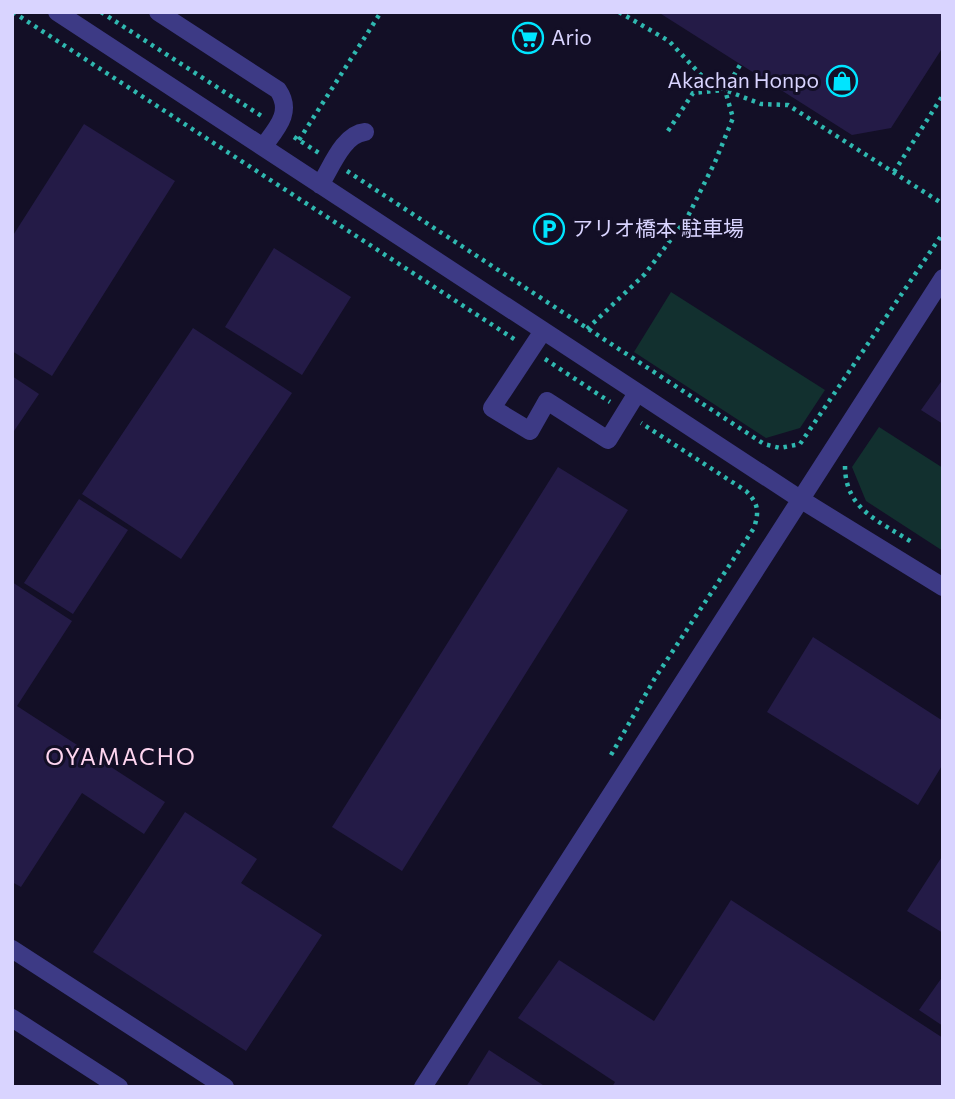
<svg xmlns="http://www.w3.org/2000/svg" width="955" height="1099" viewBox="0 0 955 1099" font-family="Commissioner,'Noto Sans JP',sans-serif">
  <style>
    .green { fill: #12302f }
    .building { fill: #241b47 }
    .lines { fill: none; stroke-linecap: round; stroke-linejoin: round }
    .path { stroke: #2fb8b0; stroke-width: 4.5; stroke-dasharray: 3.5 5; stroke-linecap: butt }
    .minor { stroke: #3d3a85; stroke-width: 18 }
    .labels { text-anchor: middle; stroke-width: 6; stroke-linejoin: round; paint-order: stroke }
    .poi-label { font-size: 21px; fill: #d9d4ff; stroke: #130f26; text-anchor: start }
    .neighbourhood-label { font-size: 23px; letter-spacing: 2px; fill: #ffd6f0; stroke: #130f26 }
  </style>
  <rect width="100%" height="100%" fill="#130f26"/>
  <!-- green -->
  <path class="green" d="M671 292 825 390 800 428 766 438 634 352Z
    M879 427 943 468V551L866 501 852 467Z"/>
  <!-- building -->
  <path class="building" d="M658 12H943V47L891 128 852 135Z
    M84 124 175 181 52 376 12 351V237Z
    M274 248 351 297 302 375 225 327Z
    M193 328 292 393 181 559 82 494Z
    M12 376 39 394 12 434Z
    M943 379V424L921 410Z
    M558 467 628 510 402 871 332 827Z
    M79 499 128 530 73 614 24 583Z
    M12 582 72 621 17 706 165 802 144 834 82 793 21 887 12 882Z
    M813 637 943 721V764L918 805 767 712Z
    M185 812 257 859 241 883 322 935 246 1051 93 952Z
    M943 855V933L907 911Z
    M731 900 943 1038V1087H612L615 1082 518 1018 559 960 654 1021Z
    M943 976V1026L919 1010Z
    M489 1050 546 1087H466Z"/>
  <g class="lines">
    <!-- path -->
    <path class="path" d="M13 12 517 341
      M101 12 263 117
      M619 12 669 41 701 75 725 90 761 104 788 105 943 204
      M668 131 693 93 724 90
      M294 137 319 153
      M299 140 381 12
      M347 171 764 444 780 448 800 444 943 233
      M894 172 943 95
      M587 329 645 274 687 218 715 162 733 118 725 90 740 65
      M545 359 610 402
      M845 466C845 510 880 521 913 543
      M611 755 655 678 754 528C759 512 759 504 746 491L641 423"/>
    <!-- minor -->
    <path class="minor" d="M57 12 800 499 943 587
      M158 12 278 90C293 112 277 128 263 147
      M320 185C331 168 343 134 365 132
      M543 331 492 408 530 431 547 401 608 440 637 393
      M12 949 225 1087
      M12 1018 119 1087
      M423 1087 943 278"/>
  </g>
  <!-- icons -->
  <defs>
    <g id="supermarket-ring" transform="scale(1.575)"><circle r="9.5" fill="#130f26" stroke="#00e5ff" stroke-width="1.5"/><path d="M-6-5.5h2.5l.6 2H6L4.5 2H-2.5L-4.4-4H-6ZM-1.5 3.2a1.3 1.3 0 1 0 .1 0ZM3 3.2a1.3 1.3 0 1 0 .1 0Z" fill="#00e5ff"/></g>
    <g id="shop-ring" transform="scale(1.575)"><circle r="9.5" fill="#130f26" stroke="#00e5ff" stroke-width="1.5"/><path d="M-5-2.5h2.3a2.7 3.5 0 0 1 5.4 0H5L5.5 6h-11ZM-1.5-2.5h3a1.5 2.3 0 0 0-3 0Z" fill="#00e5ff"/></g>
    <g id="parking-ring" transform="scale(1.575)"><circle r="9.5" fill="#130f26" stroke="#00e5ff" stroke-width="1.5"/><path d="M-3.5-5.5H1a3.5 3.5 0 0 1 0 7H-1V5.5H-3.5ZM-1-3.4V-.6H.8a1.4 1.4 0 0 0 0-2.8Z" fill="#00e5ff"/></g>
  </defs>
  <g fill-rule="evenodd">
    <use href="#supermarket-ring" x="528" y="38"/>
    <use href="#shop-ring" x="842" y="81"/>
    <use href="#parking-ring" x="549" y="229"/>
  </g>
  <g class="labels">
    <!-- poi labels -->
    <g class="poi-label">
      <text x="551" y="45">Ario</text>
      <text x="819" y="88" text-anchor="end">Akachan Honpo</text>
      <text x="572" y="236">アリオ橋本 駐車場</text>
    </g>
    <!-- neighbourhood labels -->
    <g class="neighbourhood-label">
      <text x="121" y="765">OYAMACHO</text>
    </g>
  </g>
  <!-- border -->
  <rect width="955" height="1099" fill="none" stroke="#d9d4ff" stroke-width="28"/>
</svg>
